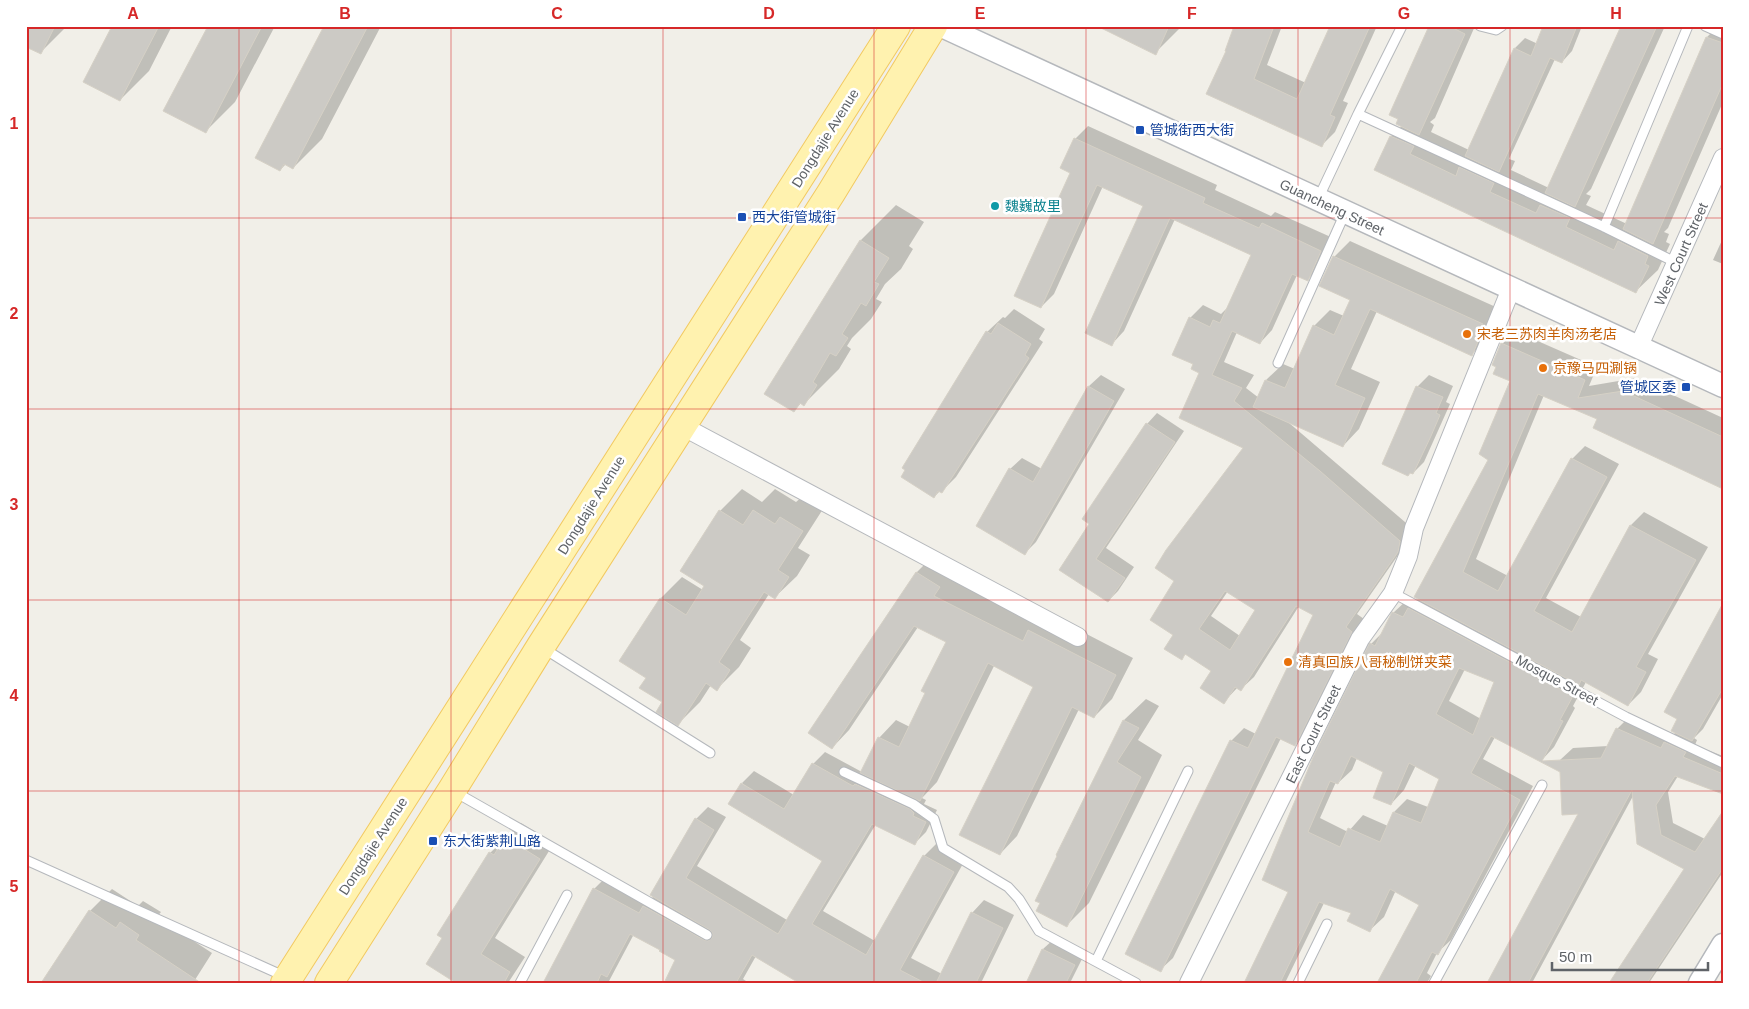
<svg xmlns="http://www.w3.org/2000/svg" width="1749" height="1009" viewBox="0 0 1749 1009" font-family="Helvetica,'Noto Sans SC',sans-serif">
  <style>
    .shadow { fill: #0003; fill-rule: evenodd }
    .building { fill: #cccac5; stroke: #d6d1c6; fill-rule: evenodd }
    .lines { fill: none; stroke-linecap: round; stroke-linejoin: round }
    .service-casing { stroke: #b5b8bc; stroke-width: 11 }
    .minor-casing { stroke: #b5b8bc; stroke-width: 20 }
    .tertiary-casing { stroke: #b5b8bc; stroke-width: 25 }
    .primary-casing { stroke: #f2c960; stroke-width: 30 }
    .service { stroke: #fff; stroke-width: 9 }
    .minor { stroke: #fff; stroke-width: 18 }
    .tertiary { stroke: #fff; stroke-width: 22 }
    .primary { stroke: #fff2af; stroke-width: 28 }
    .grid { fill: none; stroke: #d62828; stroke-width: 1; stroke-opacity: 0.55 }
    .transit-dot { fill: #1a4fb4; stroke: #fff; stroke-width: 2 }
    .culture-dot { fill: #0f9aa8; stroke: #fff; stroke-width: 2 }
    .food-dot { fill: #e8710a; stroke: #fff; stroke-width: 2 }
    .labels { text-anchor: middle; stroke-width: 5; stroke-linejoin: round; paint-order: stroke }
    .transit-label { font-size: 14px; fill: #164399; stroke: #fff; text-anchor: start }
    .street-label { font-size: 14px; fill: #5f6368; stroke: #fff }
    .culture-label { font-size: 14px; fill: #0d838f; stroke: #fff; text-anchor: start }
    .food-label { font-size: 14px; fill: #c56008; stroke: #fff; text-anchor: start }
    .neatline { fill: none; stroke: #d62828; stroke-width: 2 }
    .grid-label { font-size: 16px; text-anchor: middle; font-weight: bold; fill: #d62828 }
  </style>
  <rect width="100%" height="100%" fill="#f1efe8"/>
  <!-- shadow -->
  <path class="shadow" d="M26 26H67L40 53Z
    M114 26H172L149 71 120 100Z
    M209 26H275L235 102 206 131Z
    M325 26H381L322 139 293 168 286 164 280 170Z
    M1100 26H1182L1155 53Z
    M1235 26H1282L1267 65 1306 83 1332 26H1377L1343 101 1348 103 1335 132 1321 146 1208 93 1228 50Z
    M1430 26H1475L1435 118 1430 122 1434 125 1431 132 1469 150 1515 48 1525 38 1538 44 1545 26H1582L1572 51 1562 62 1555 59 1509 159 1515 161 1511 170 1549 188 1623 26H1665L1591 189 1586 194 1591 196 1586 205 1627 224 1707 37 1718 26H1723V102L1668 228 1664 232 1669 234 1666 242 1670 244 1658 270 1636 291 1376 169 1391 136 1402 126Z
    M1088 126 1217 185 1215 190 1271 216 1275 212 1333 238 1320 267 1307 280 1297 275 1272 330 1260 343 1237 332 1224 362 1254 375 1246 388 1259 398 1266 380 1283 364 1295 369 1314 326 1330 310 1344 316 1352 300 1334 257 1350 241 1498 308 1488 338 1472 354 1377 311 1351 369 1380 382 1359 429 1343 446 1288 422 1412 528 1410 538 1357 614 1364 619 1307 732 1295 744 1281 738 1173 958 1160 970 1231 741 1244 728 1256 734 1314 615 1299 606 1254 677 1241 689 1238 687 1224 702 1213 671 1186 654 1181 658 1175 634 1176 580 1245 447 1195 364 1190 318 1203 305 1221 314 1227 308 1253 255 1175 219 1124 331 1112 344 1144 205 1103 186 1054 294 1041 307 1072 172 1075 139ZM1228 591 1256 610 1240 636 1211 616Z
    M896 205 924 222 909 246 913 249 901 269 885 284 876 299 882 302 871 319 852 338 847 346 851 349 839 369 804 404 801 403 794 411 766 394 861 240Z
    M1723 238V264L1713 260Z
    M1014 309 1045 329 1039 339 1043 342 956 477 941 492 940 491 934 497 964 368 987 332 1003 317 1005 318Z
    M1515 331 1597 367 1589 386 1636 378 1723 418V484L1599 419 1544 395 1476 559 1508 576 1572 459 1585 446 1619 464 1546 598 1581 617 1631 525 1644 512 1708 547 1648 654 1658 659 1641 692 1628 705 1586 682 1573 706 1575 708 1554 747 1541 761 1495 737 1483 759 1533 786 1451 940 1437 953 1427 973 1431 976 1427 983H1379L1421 904 1396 890 1384 917 1370 930 1352 913 1324 903 1285 983H1245L1290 891 1264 879 1370 645 1384 631 1393 613 1407 600 1414 603 1419 598 1489 460 1511 381 1502 344ZM1465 669 1496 681 1481 719 1449 701ZM1357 758 1385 771 1391 804 1404 790 1416 765 1440 778 1428 807 1407 799 1394 812 1388 826 1363 815 1348 832 1320 818 1336 782 1338 783 1352 770Z
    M1101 375 1125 389 1036 542 1025 553 1010 469 1022 458 1042 469 1089 386Z
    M1429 375 1453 386 1446 402 1450 404 1424 462 1413 473 1411 472 1417 387Z
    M1157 413 1184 431 1106 548 1134 567 1118 591 1108 601 1061 570 1091 523 1084 519 1147 424Z
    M742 489 762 502 775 489 796 502 803 496 823 509 798 548 810 555 797 576 775 597 769 594 740 640 751 648 739 667 717 689 711 685 700 702 678 724 648 677 621 660 661 598 682 577 703 590 706 586 720 511Z
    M934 555 1133 658 1112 699 1094 717 1079 709 1017 836 1000 854 1034 686 994 666 937 782 922 798 926 800 924 804 937 810 926 832 914 844 876 824 823 911 875 941 924 856 936 844 965 860 911 958 942 974 972 913 984 900 1014 915 981 983H797L799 981 756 956 743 979 749 983H666L676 959 661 949 634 934 608 983H545L594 889 606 877 650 900 654 896 696 819 708 807 726 817 697 866 787 920 823 860 742 783 754 771 794 795 813 764 825 752 862 772 879 738 896 720 910 727 927 693 947 641 918 627 849 730 832 748 810 733 917 572Z
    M1723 608V694L1703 729 1694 738 1697 740 1695 745 1723 756V793L1678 776 1668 792 1673 823 1705 839 1723 813V872L1649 983H1610L1686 868 1638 844 1633 796 1532 983H1488L1580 813 1560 760 1573 748 1608 746 1617 729 1629 717 1673 735 1676 732Z
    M1146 699 1159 706 1138 740 1162 755 1089 903 1067 925 1057 855 1124 720Z
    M521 823 554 843 495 938 525 957 508 983H458L443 938 438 935 490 853Z
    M112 889 138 906 143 901 161 912 157 917 212 953 193 983 90 911Z
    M1055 938 1085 953 1070 983H1027L1043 949Z"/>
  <!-- building -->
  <path class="building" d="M26 26H55L41 54 26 47Z
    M112 26H159L120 101 83 82Z
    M208 26H262L206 133 163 111Z
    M324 26H368L293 169 284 164 280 171 255 158Z
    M1097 26H1169L1156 55Z
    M1234 26H1274L1254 79 1297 99 1330 26H1370L1330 115 1335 117 1322 147 1206 94 1226 51H1225Z
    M1429 26H1449L1465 34 1419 135 1396 124 1398 119 1389 115Z
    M1543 26H1577L1562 63 1550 58 1499 172 1465 156 1514 48 1531 56Z
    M1621 26H1657L1575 207 1545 193Z
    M1706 37 1723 43V83L1653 244 1623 229Z
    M1390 136 1414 146 1410 154 1456 176 1459 167 1494 183 1490 192 1536 213 1540 205 1570 218 1566 227 1614 250 1618 241 1648 256 1645 264 1649 266 1636 293 1374 170Z
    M1074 138 1205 198 1203 203 1259 228 1262 223 1321 251 1308 281 1292 274 1260 344 1232 331 1212 375 1242 388 1234 401 1320 471 1400 541 1398 552 1346 627 1352 632 1295 746 1276 737 1161 972 1125 954 1230 740 1248 748 1313 615 1296 606 1241 691 1235 687 1224 704 1200 688 1211 671 1185 654 1182 660 1164 649 1173 635 1150 620 1174 581 1155 568 1166 550 1243 448 1179 418 1199 373 1191 369 1193 364 1172 355 1189 317 1210 327 1213 320 1220 323 1251 255 1170 218 1112 346 1085 333 1143 206 1097 185 1041 308 1014 296 1070 173 1060 168ZM1225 591 1255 610 1230 650 1199 629Z
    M860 240 889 258 874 282 879 284 866 306 861 303 842 334 848 338 836 356 830 353 813 382 817 385 804 406 800 403 794 412 764 394Z
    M1333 256 1483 324 1478 333 1481 334 1472 356 1370 309 1335 385 1365 398 1343 447 1253 407 1265 380 1285 388 1313 325 1334 335 1350 300 1319 286Z
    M998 323 1031 344 1025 355 1029 358 942 493 938 491 934 498 901 477 905 470 902 468 986 331 991 334Z
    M1501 343 1585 380 1578 398 1623 391 1723 437V489L1593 428 1597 419 1538 394 1463 572 1498 591 1571 458 1607 477 1534 611 1572 632 1630 525 1696 560 1636 667 1646 672 1628 706 1581 680 1579 685 1414 597 1488 460 1479 454 1510 381 1493 374 1496 367 1492 365Z
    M1088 386 1114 401 1025 555 976 526 1009 468 1033 482Z
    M1416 386 1443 397 1436 413 1440 415 1431 436 1413 474 1410 473 1408 476 1382 464Z
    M1146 423 1175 442 1096 559 1125 578 1108 602 1059 570 1089 524 1082 519Z
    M719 510 743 525 753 510 775 524 780 517 803 531 778 570 789 577 775 599 764 592 719 662 730 670 717 691 706 683 678 726 656 712 662 702 639 688 646 678 619 661 660 598 686 615 704 586 680 571Z
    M916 572 940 587 934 596 1023 641 1028 630 1116 675 1094 718 1072 707 1000 855 959 835 1033 687 988 663 920 801 860 773 878 737 899 747 925 693 921 691 946 642 914 626 832 749 808 733Z
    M1723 603V688L1692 741 1671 731 1677 719 1664 712Z
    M1408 608 1573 696 1560 720 1563 721 1542 761 1601 758 1616 728 1661 748 1664 742 1686 752 1683 757 1723 774V794L1675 776 1656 805 1661 835 1695 852 1723 811V868L1647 983H1609L1684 869 1637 844 1632 790 1528 983H1487L1578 814 1562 815 1560 772 1491 736 1471 773 1520 800 1438 955 1432 952 1416 983H1377L1419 905 1390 889 1370 932 1347 921 1351 913 1319 902 1280 983H1244L1288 892 1262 880 1314 755 1369 644 1370 643 1375 646 1392 612 1403 617ZM1459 668 1494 682 1473 735 1436 714ZM1351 756 1383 772 1373 798 1391 805 1409 763 1439 779 1421 823 1393 812 1380 842 1348 828 1340 847 1308 832 1330 781 1338 784Z
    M1123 720 1139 728 1117 762 1141 777 1067 927 1036 911 1040 903 1035 901 1057 856 1056 855Z
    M812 763 853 786 855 784 910 809 914 813 913 816 926 822 915 845 872 824 812 924 866 955 923 855 954 872 900 970 925 983H799L752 955 736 983H664L675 960 659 951 660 950 630 934 607 977 601 974 597 983H543L593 888 639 913 643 906 704 940 708 941 712 938 713 934 710 930 650 895 695 818 714 830 686 878 778 934 822 861 728 804 741 783 784 809Z
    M505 837 540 859 481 954 510 972 504 983H456L426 964 442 938 437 935 489 852 494 855Z
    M89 910 116 928 120 922 139 935 136 940 201 983H41Z
    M971 912 1003 928 976 983H936Z
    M1042 949 1075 965 1066 983H1026Z"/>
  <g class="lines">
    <!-- service casing -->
    <g class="service-casing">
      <path id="service" d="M1480 26 1496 30 1502 26
        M1705 26 1723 34
        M1358 114 1604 227 1677 263
        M1318 199 1358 114 1402 26
        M1604 227 1688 26
        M1278 363 1345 213
        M1393 593 1626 717 1723 763
        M543 648 710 753
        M844 772 913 804 934 819 943 848 1008 887 1019 899 1039 931 1136 983
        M455 792 707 935
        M26 860 286 977
        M1096 961 1188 771
        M520 983 567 895
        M1298 983 1327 924
        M1434 983 1542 785"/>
    </g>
    <!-- minor casing -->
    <g class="minor-casing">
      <path id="minor" d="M1638 348 1723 158
        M682 426 1078 637
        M1189 983 1360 639 1393 593 1408 556 1414 528 1511 289"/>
    </g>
    <!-- tertiary casing -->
    <g class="tertiary-casing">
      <path id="tertiary" d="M942 26 1723 386
        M1700 983 1723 945"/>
    </g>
    <!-- primary casing -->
    <g class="primary-casing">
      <path id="primary" d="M285 983 896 26
        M329 983 452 790 541 646 831 193 933 26"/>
    </g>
    <!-- service -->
    <use href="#service" class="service"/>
    <!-- minor -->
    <use href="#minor" class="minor"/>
    <!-- tertiary -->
    <use href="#tertiary" class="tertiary"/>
    <!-- primary -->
    <use href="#primary" class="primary"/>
  </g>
  <!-- grid -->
  <path class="grid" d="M239 26V983M451 26V983M663 26V983M874 26V983M1086 26V983M1298 26V983M1510 26V983M26 218H1723M26 409H1723M26 600H1723M26 791H1723"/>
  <!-- markers -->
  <g class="transit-dot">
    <rect x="1135" y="125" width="10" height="10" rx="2.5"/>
    <rect x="737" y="212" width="10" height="10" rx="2.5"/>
    <rect x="1681" y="382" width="10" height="10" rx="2.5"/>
    <rect x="428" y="836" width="10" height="10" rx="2.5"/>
  </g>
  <circle class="culture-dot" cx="995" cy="206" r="5"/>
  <g class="food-dot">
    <circle cx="1467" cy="334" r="5"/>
    <circle cx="1543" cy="368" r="5"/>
    <circle cx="1288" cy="662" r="5"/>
  </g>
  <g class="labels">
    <!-- transit labels -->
    <g class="transit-label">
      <text x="1150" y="135">管城街西大街</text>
      <text x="752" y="222">西大街管城街</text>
      <text x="1676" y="392" text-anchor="end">管城区委</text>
      <text x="443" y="846">东大街紫荆山路</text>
    </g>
    <!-- street labels -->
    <g class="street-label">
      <text transform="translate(825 138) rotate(-58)" y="5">Dongdajie Avenue</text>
      <text transform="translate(1332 207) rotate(25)" y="5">Guancheng Street</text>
      <text transform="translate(1681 254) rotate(-66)" y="5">West Court Street</text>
      <text transform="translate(591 505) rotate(-58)" y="5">Dongdajie Avenue</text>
      <text transform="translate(1557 680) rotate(28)" y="5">Mosque Street</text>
      <text transform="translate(1313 734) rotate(-64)" y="5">East Court Street</text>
      <text transform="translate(373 846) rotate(-57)" y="5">Dongdajie Avenue</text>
    </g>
    <!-- culture labels -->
    <g class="culture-label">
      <text x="1005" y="211">魏巍故里</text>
    </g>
    <!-- food labels -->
    <g class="food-label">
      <text x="1477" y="339">宋老三苏肉羊肉汤老店</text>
      <text x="1553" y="373">京豫马四涮锅</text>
      <text x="1298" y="667">清真回族八哥秘制饼夹菜</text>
    </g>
  </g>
  <!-- border -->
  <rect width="1749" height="1009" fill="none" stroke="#ffffff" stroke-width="55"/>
  <!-- scale -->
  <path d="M1552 962v8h156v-8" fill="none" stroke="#5f6368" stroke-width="2.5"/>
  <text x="1559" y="962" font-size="15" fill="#5f6368" stroke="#ffffff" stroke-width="4" paint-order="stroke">50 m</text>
  <rect x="28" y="28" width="1694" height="954" class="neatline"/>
  <g class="grid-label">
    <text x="133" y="19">A</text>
    <text x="345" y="19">B</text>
    <text x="557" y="19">C</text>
    <text x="769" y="19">D</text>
    <text x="980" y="19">E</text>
    <text x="1192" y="19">F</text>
    <text x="1404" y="19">G</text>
    <text x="1616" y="19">H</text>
    <text x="14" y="129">1</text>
    <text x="14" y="319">2</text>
    <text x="14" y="510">3</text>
    <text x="14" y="701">4</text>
    <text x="14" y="892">5</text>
  </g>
</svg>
